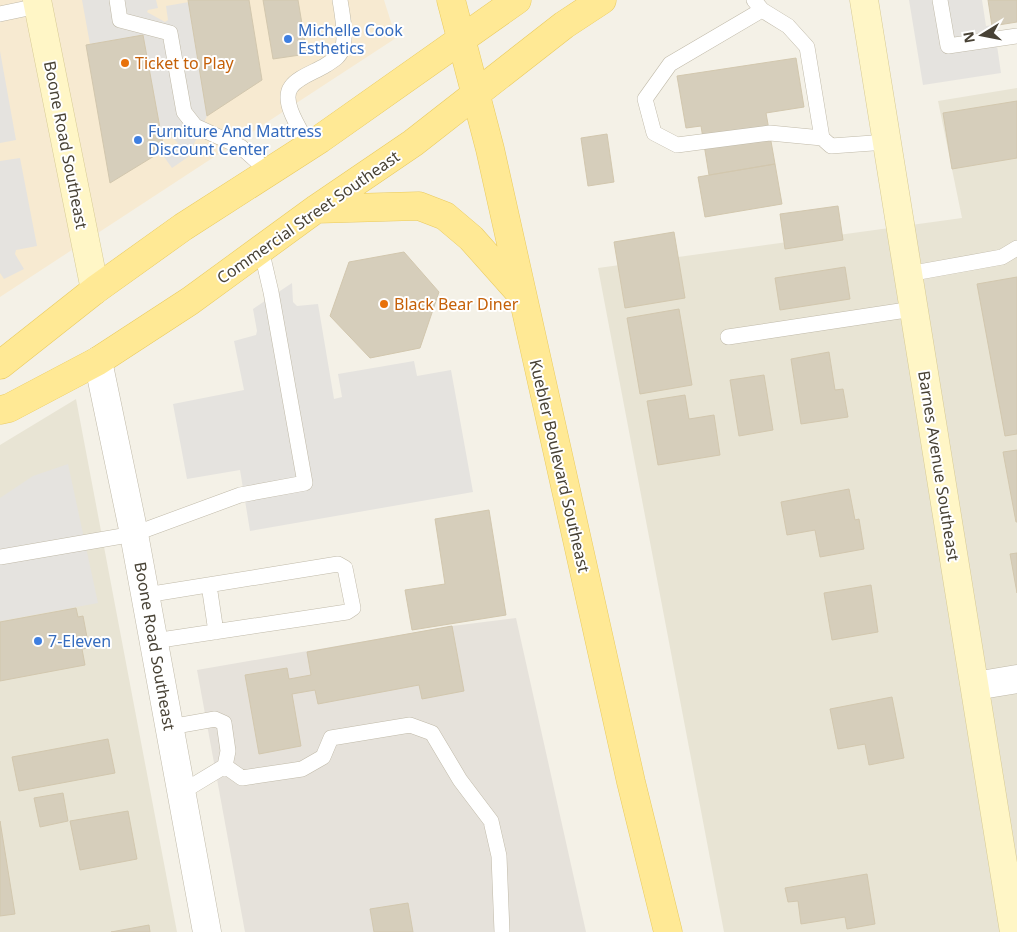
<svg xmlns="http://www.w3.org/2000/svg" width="1017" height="932" viewBox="0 0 1017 932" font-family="'Noto Sans',sans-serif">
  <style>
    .residential { fill: #e8e4d4 }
    .commercial { fill: #f7ead1 }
    .industrial { fill: #e6e2db }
    .parking { fill: #e5e3df }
    .building { fill: #d6cebb; stroke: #d2c7ae }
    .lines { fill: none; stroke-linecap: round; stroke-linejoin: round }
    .lane-casing { stroke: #c0baa9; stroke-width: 16 }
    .street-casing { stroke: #c0baa9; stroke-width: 29 }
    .secondary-casing { stroke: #d7ca94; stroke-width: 29 }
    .primary-casing { stroke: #eacb5f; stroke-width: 29 }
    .lane { stroke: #fff; stroke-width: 15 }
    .street { stroke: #fff; stroke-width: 28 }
    .secondary { stroke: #fff6c6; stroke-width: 28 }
    .primary { stroke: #ffe995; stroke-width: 28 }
    .shop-dot { fill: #3f7fe0; stroke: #fff; stroke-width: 2 }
    .food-dot { fill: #e8710a; stroke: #fff; stroke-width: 2 }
    .labels { text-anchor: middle; stroke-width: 4; stroke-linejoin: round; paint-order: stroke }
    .shop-label { font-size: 16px; fill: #366cbe; stroke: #fff; text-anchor: start }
    .food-label { font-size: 16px; fill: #c56008; stroke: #fff; text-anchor: start }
    .street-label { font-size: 16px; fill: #484235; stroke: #fff }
  </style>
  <rect width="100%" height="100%" fill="#f4f1e7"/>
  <!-- residential -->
  <path class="residential" d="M1017 88V932H724L598 268 962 218 938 101Z
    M76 399 177 932H0V445Z"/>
  <!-- commercial -->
  <path class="commercial" d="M0 0H384L396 38 0 297Z"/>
  <!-- industrial -->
  <path class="industrial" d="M516 618 586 932H245L197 670 452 626Z"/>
  <!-- parking -->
  <path class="parking" d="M82 0H156L158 8 148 10 147 12 165 22 168 20 166 6 189 2 207 116 188 157 172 168 162 154 178 143 173 138 162 137 143 35 90 44Z
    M909 0H982L986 26 994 25 1001 73 923 85Z
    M0 51 16 140 0 143Z
    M20 158 37 246 16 250 15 254 24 269 4 279 0 273V161Z
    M292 283 293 302 297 306 318 304 334 399 342 397 338 374 414 361 417 376 451 370 473 492 250 531 240 470 187 479 173 404 244 390 234 341 256 335 257 331 253 309Z
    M68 464 98 603 0 621V498L33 476Z"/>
  <!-- building -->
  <path class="building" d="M188 0H249L262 80 207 116Z
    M263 0H298L307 54 273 59Z
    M988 0H1017V22L992 26Z
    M143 35 164 150 110 183 86 45Z
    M796 58 804 107 766 113 775 164 709 175 701 126 686 128 677 76Z
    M1017 101V158L952 169 943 113Z
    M607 134 614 182 588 186 581 138Z
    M775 164 782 204 705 217 698 177Z
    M838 206 843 240 785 249 780 214Z
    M674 232 685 298 625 308 614 242Z
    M404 252 439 292 420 348 370 358 330 316 349 262Z
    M845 267 850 299 780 310 775 278Z
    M1017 277V434L1005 436 977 284Z
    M679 309 692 385 640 394 627 318Z
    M829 352 835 390 843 389 848 417 801 424 791 359Z
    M764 375 773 430 739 436 730 380Z
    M685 395 689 419 714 415 720 455 658 465 647 401Z
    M1017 450V522H1016L1003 452Z
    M849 489 855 520 859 519 864 549 820 557 815 530 787 535 781 502Z
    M489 510 506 615 412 630 405 590 445 584 435 519Z
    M1017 553V593L1010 554Z
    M871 585 878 632 832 640 824 593Z
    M76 608 78 617 83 616 89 648 82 649 85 665 0 681V622Z
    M452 626 464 691 422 699 419 685 318 704 315 690 292 694 301 746 259 754 245 675 287 668 289 679 311 675 307 652Z
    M892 697 904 758 869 765 865 744 838 749 830 709Z
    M108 739 115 773 19 791 12 757Z
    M63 793 68 821 40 827 34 798Z
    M128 811 137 859 80 870 70 821Z
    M0 821 15 914 0 916Z
    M867 874 875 924 847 929 845 917 801 924 798 901 788 902 785 888Z
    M408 903 413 932H374L370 909Z
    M149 925 150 932H111Z"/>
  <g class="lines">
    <!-- lane casing -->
    <g class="lane-casing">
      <path id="lane" d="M117 0 120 20 170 33 184 112 195 126 241 147 269 172
        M754 0 762 10 788 26 807 47 822 138 831 146 887 142
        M940 0 948 46 1017 36
        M762 10 670 64 645 99 654 133 677 145 770 133 822 138
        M0 14 38 6
        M309 146C302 132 280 102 291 87 298 77 315 72 326 65 332 61 340 57 342 49 347 37 342 13 340 0
        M908 274 1002 257 1017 248
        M728 337 913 309
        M0 557 134 534 240 495 305 483 271 292 261 249
        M209 585 216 632
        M146 595 338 564 345 568 353 608 347 612 154 641
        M170 727 215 719 224 723 228 751 225 766 182 792
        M225 766 242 778 302 769 323 757 331 738 410 725 432 733 460 780 491 821 499 856 502 932"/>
    </g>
    <!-- street casing -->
    <g class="street-casing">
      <path id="street" d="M98 361 134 534 207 932
        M975 686 1017 679"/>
    </g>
    <!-- secondary casing -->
    <g class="secondary-casing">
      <path id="secondary" d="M37 0 95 290
        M864 0 1014 932"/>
    </g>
    <!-- primary casing -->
    <g class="primary-casing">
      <path id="primary" d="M451 0 490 149 631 782 668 932
        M316 209 419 206 445 216 471 238 520 293
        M0 365 95 290 183 227 320 139 517 0
        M0 410 9 408 98 361 190 301 316 209 413 143 564 25 602 0"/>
    </g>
    <!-- lane -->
    <use href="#lane" class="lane"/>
    <!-- street -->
    <use href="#street" class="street"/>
    <!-- secondary -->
    <use href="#secondary" class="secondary"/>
    <!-- primary -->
    <use href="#primary" class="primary"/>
  </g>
  <!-- markers -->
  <g class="shop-dot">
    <circle cx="288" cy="39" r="5"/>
    <circle cx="138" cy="140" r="5"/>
    <circle cx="38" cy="641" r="5"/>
  </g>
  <g class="food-dot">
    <circle cx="125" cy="63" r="5"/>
    <circle cx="384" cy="304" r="5"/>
  </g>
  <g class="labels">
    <!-- shop labels -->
    <g class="shop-label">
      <text x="298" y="36">Michelle Cook<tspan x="298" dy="18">Esthetics</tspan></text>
      <text x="148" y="137">Furniture And Mattress<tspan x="148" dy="18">Discount Center</tspan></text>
      <text x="48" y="647">7-Eleven</text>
    </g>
    <!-- food labels -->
    <g class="food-label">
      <text x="135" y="69">Ticket to Play</text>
      <text x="394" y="310">Black Bear Diner</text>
    </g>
    <!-- street labels -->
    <g class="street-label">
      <text transform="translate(66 145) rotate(79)" y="6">Boone Road Southeast</text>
      <text transform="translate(308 217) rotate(-35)" y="6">Commercial Street Southeast</text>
      <text transform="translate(560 466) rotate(77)" y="6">Kuebler Boulevard Southeast</text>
      <text transform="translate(939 466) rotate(81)" y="6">Barnes Avenue Southeast</text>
      <text transform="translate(155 646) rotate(80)" y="6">Boone Road Southeast</text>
    </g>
  </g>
  <!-- north arrow -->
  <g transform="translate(982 35) rotate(260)" stroke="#ffffff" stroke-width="4" paint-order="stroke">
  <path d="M0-4L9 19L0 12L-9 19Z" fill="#484235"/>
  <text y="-8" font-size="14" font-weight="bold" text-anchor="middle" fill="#484235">N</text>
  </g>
</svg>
